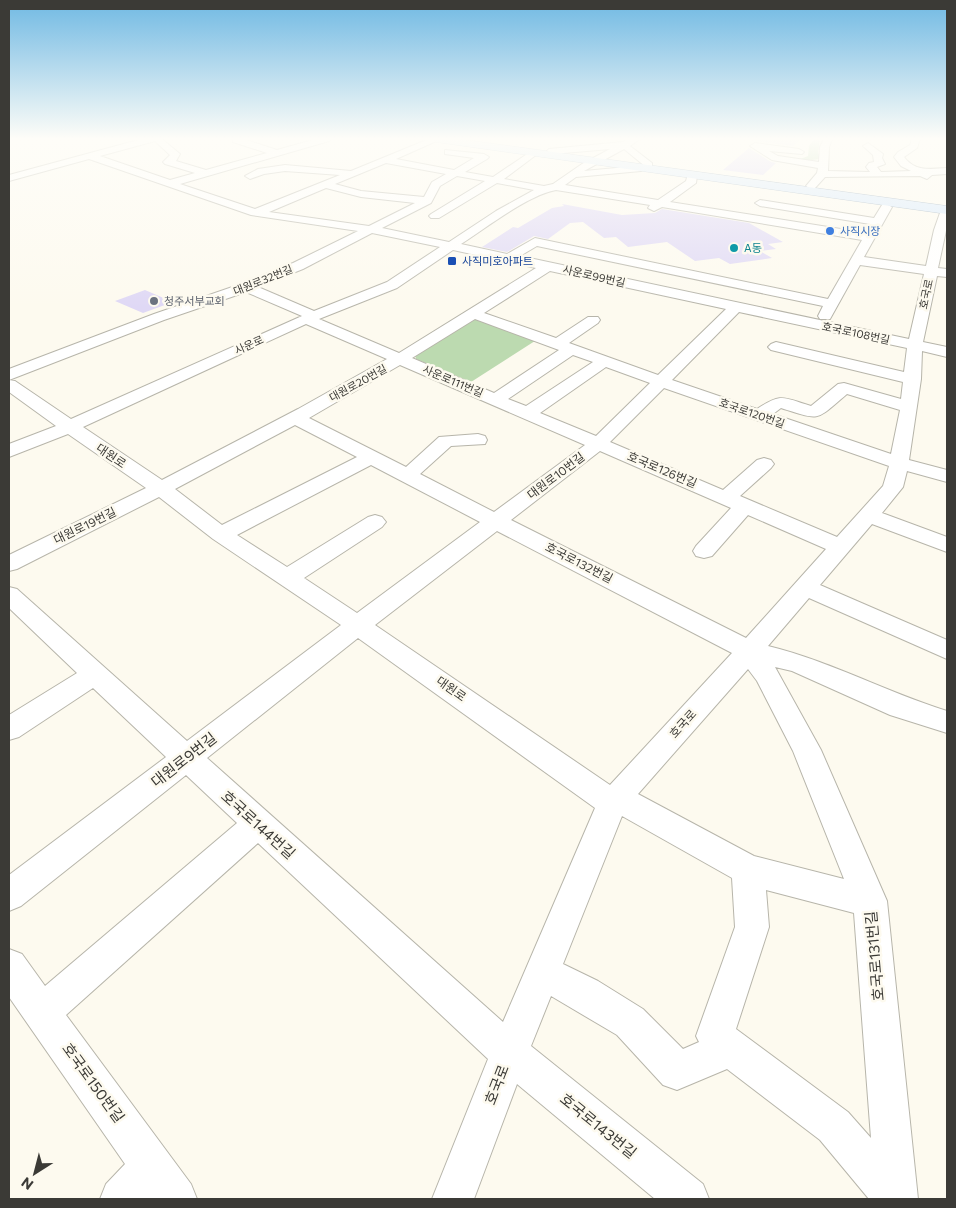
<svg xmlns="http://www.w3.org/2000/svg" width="956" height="1208" viewBox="0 0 956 1208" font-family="Commissioner,'Noto Sans KR',sans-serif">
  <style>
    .green { fill: #bcdab0 }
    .building { fill: #dfd8f5 }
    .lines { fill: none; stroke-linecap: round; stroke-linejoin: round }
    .minor-casing { stroke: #b7b5aa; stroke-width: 2 }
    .major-casing { stroke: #8fa3b5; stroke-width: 1 }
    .minor { fill: #fff; fill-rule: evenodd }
    .major { fill: #d7e9fc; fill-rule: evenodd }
    .shop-dot { fill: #3f7fe0; stroke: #fdfaef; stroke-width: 2 }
    .culture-dot { fill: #0f9aa8; stroke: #fdfaef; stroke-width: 2 }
    .transit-dot { fill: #1a4fb4; stroke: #fdfaef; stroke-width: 2 }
    .worship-dot { fill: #6b7280; stroke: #fdfaef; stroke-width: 2 }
    .labels { text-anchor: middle; stroke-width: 5; stroke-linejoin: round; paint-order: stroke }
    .far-shop-label { font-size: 11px; fill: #366cbe; stroke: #fdfaef; text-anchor: start }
    .far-culture-label { font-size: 11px; fill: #0d838f; stroke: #fdfaef; text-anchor: start }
    .far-transit-label { font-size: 11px; fill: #164399; stroke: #fdfaef; text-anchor: start }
    .far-street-label { font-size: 11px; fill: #3b3a36; stroke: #fdfaef }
    .far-worship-label { font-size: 11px; fill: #5b616d; stroke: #fdfaef; text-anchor: start }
    .street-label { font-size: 12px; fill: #3b3a36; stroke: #fdfaef }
    .near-street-label { font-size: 15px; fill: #3b3a36; stroke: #fdfaef }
  </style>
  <rect width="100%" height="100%" fill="#fdfaef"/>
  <!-- green -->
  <path class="green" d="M814 139H820L818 153 821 159 802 161 798 160 808 156 809 146Z
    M479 319 538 339 471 382 416 359 415 354 466 321Z"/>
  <!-- building -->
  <path class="building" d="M760 139H801L793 146 757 141Z
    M749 148 771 162 776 163 763 175 723 170Z
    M562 204 622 215 655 213 662 209 749 223 783 242 768 244 776 249 760 251 772 258 730 264 719 258 695 261 667 242 628 247 616 237 604 238 583 222 570 223 548 239 534 236 507 252 482 247 513 227 518 228 552 208 564 206Z
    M145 290 173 302 143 313 115 301Z"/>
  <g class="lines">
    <!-- minor casing -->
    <g class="minor-casing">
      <path id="minor" d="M142 139H162L180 154 176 161 206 170 267 153 233 142 232 139H243L277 150 316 139H330L329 141 180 184 255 209 340 175 285 171 264 174 250 179 245 176 258 169 285 165 351 171 429 139H441L396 159 454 170 474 158 445 154V150L484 154 489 157 487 159 465 172 493 177 533 150 538 153 536 155 504 179 544 186 553 184 582 164 610 149 552 154 547 151 549 149 623 142 629 139H640L630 146 652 163V167H646L624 149 584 171 638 166 641 167V171L576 177 565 185 658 200 686 181 688 174 692 173 697 176 696 183 670 202 866 233 870 224 760 206 755 203 760 200 874 218 882 205 886 204 892 207 864 257 926 266 934 230 941 210 947 207V226L938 268 947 269V277L937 276 923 342 947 347V357L922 351 921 379 909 460 947 470V482L907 471 903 487 882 513 947 537V552L872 524 820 585 947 640V659L809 598 768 646C830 661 886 692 947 711V733L890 715 792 671 775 667 821 750 887 901 918 1199H869L820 1140 727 1069 677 1090 663 1085 617 1035 551 996 531 1046 703 1184 709 1199H655L517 1084 474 1199H432L488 1059 258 843 66 1015 191 1184 197 1199H100L106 1184 125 1164 9 997V949L22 954 45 986 237 823 186 775 21 906 9 911V875L166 757 93 688 19 737 9 740V715L77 673 9 608V587L17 589 187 741 341 625 213 539 159 497 17 569 9 571V555L146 488 68 434 9 457V444L56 426 9 392V380L15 381 71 419 302 316 246 292 164 320 9 380V369L154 314 241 284 293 263 358 231 251 215 89 159 9 181V175ZM155 141 170 155 163 162 165 164 195 173 170 180 100 156ZM386 163 446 174 432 182 424 197 361 191 335 184ZM457 176 485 181 431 214 429 216 431 218H439L497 183 534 190 496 211 449 242 382 228 431 203 440 186ZM326 188 361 197 415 203 369 226 269 212ZM556 190 650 205 648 208 654 211 662 207 862 240 828 299 535 238 507 254 461 244C486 228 528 195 556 190ZM372 233 440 247 387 282 314 311 258 287 303 269ZM537 246 823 306 818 316 820 319H830L860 265 924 274 909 339 520 256ZM453 250 536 268 399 353 319 319 397 288ZM550 271 726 309 658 375 569 343 598 323 600 320 598 317H588L556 338 484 313ZM739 312 907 348 904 372 776 342 771 344 768 347 771 350 903 382 901 399 844 383 838 384 811 406C783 398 783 392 757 409L672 380ZM475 319 559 350 494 393 412 358ZM306 324 387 359 298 409 162 480 83 427ZM573 355 593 362 526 406 508 399ZM400 365 585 445 494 512 420 474 451 446 485 444 487 440 485 436 478 434 439 437 406 467 309 418ZM606 367 650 383 596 436 540 413ZM664 388 889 466 883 486 837 537 740 496 771 468 774 464 771 460 764 458 757 460 723 490 610 442ZM847 394 900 410 891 454 773 414 781 408C822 421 815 421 847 394ZM295 425 357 457 222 525 175 489ZM600 451 731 508 696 546 693 551 696 556 704 558 712 556 748 515 826 549 746 638 511 520ZM371 465 480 522 357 613 304 578 382 527 386 522 382 517 375 515 368 517 287 567 237 535ZM497 531 732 653 610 785 375 625ZM358 638 595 808 503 1022 207 758ZM748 669 757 681 793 751 844 879 754 856 638 794ZM622 816 732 878 735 927 696 1036 699 1042 683 1049 643 1009 598 981 563 964ZM766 890 854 913 871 1138 848 1112 736 1029 769 927Z
        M824 139H832L829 147 828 171 870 172 866 167 869 163 874 162 873 155 863 146 868 143 883 154 882 158 885 164 877 167 881 172 911 171 901 166 894 157 898 152 910 145 912 139H920L917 148 904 157C915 172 931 169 947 168V174L932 175 927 179 920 176 825 177 815 188 811 189 806 186 817 173 818 168 772 160 750 146 755 143 799 149 804 152 802 154 769 151 778 156 819 162 820 147Z"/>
    </g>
    <!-- major casing -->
    <g class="major-casing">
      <path id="major" d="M431 139H458L947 206V214L436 142Z"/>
    </g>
    <!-- minor -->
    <use href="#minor" class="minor"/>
    <!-- major -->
    <use href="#major" class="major"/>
  </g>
  <!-- sky -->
  <linearGradient id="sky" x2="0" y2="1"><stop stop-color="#70b9e3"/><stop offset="0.45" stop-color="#fefdf8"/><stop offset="1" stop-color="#fefdf8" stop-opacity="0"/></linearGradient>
  <rect width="956" height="308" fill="url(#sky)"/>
  <!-- markers -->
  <circle class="shop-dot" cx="830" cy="231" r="5"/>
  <circle class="culture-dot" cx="734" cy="248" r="5"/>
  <rect class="transit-dot" x="447" y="256" width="10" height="10" rx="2.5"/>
  <circle class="worship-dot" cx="154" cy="301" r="5"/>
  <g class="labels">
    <!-- far-shop labels -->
    <g class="far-shop-label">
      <text x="840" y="235">사직시장</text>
    </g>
    <!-- far-culture labels -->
    <g class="far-culture-label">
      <text x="744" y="252">A동</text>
    </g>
    <!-- far-transit labels -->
    <g class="far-transit-label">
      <text x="462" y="265">사직미호아파트</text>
    </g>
    <!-- far-street labels -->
    <g class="far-street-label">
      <text transform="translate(594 276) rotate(13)" y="4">사운로99번길</text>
      <text transform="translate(263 280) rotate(-22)" y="4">대원로32번길</text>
      <text transform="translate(926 294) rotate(-78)" y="4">호국로</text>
      <text transform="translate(856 333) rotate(12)" y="4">호국로108번길</text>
      <text transform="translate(249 345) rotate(-24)" y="4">사운로</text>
      <text transform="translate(453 381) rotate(23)" y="4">사운로111번길</text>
      <text transform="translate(358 383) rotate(-29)" y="4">대원로20번길</text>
      <text transform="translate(752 413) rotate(19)" y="4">호국로120번길</text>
    </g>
    <!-- far-worship labels -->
    <g class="far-worship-label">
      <text x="164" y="305">청주서부교회</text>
    </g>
    <!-- street labels -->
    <g class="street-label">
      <text transform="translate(111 456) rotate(34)" y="4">대원로</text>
      <text transform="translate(662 470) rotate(23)" y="4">호국로126번길</text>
      <text transform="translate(556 476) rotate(-37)" y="4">대원로10번길</text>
      <text transform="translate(85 526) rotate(-26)" y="4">대원로19번길</text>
      <text transform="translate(579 563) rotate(27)" y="4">호국로132번길</text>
      <text transform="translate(451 689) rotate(35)" y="4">대원로</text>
      <text transform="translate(683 724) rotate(-48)" y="4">호국로</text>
    </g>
    <!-- near-street labels -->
    <g class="near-street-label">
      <text transform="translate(184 760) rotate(-38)" y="5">대원로9번길</text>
      <text transform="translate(258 825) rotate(42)" y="5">호국로144번길</text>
      <text transform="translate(875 956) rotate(-95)" y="5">호국로131번길</text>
      <text transform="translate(93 1083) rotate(54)" y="5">호국로150번길</text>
      <text transform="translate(497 1085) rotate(-69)" y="5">호국로</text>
      <text transform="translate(598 1126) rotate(39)" y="5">호국로143번길</text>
    </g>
  </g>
  <!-- border -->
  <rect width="956" height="1208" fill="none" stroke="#3b3a36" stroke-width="20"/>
  <!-- north arrow -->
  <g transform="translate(35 1173) rotate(216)" stroke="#fdfaef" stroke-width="4" paint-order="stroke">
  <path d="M0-4L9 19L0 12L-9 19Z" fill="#3b3a36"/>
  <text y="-8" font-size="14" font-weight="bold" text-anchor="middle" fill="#3b3a36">N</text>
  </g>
</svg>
